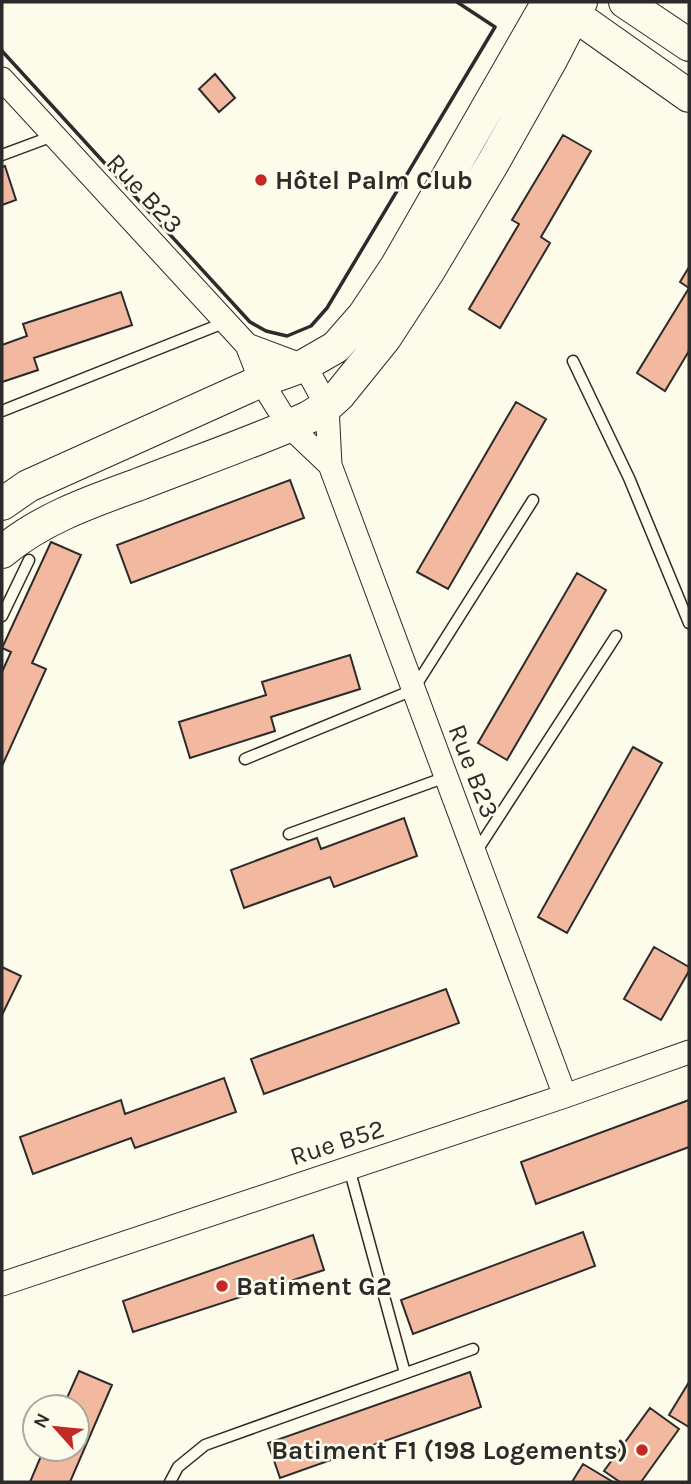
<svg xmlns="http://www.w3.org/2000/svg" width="691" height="1484" viewBox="0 0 691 1484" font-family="Karla,sans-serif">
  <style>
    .building { fill: #f2b8a0; stroke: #2b2b2b; stroke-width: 2 }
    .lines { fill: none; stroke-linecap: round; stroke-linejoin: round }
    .lane-casing { stroke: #2b2b2b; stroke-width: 13 }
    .street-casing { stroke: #2b2b2b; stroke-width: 25 }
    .secondary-casing { stroke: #2b2b2b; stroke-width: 34 }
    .lane { stroke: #fdfbea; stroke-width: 10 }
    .street { stroke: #fdfbea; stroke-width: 23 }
    .secondary { stroke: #fdfbea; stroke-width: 32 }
    .wall { stroke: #2b2b2b; stroke-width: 3.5 }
    .poi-dot { fill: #c62828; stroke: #fdfbea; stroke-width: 2.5 }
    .labels { text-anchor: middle; stroke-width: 5; stroke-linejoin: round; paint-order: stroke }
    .poi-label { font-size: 26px; font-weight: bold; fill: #2b2b2b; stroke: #fdfbea; text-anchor: start }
    .street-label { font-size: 26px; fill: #2b2b2b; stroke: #fdfbea }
  </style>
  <rect width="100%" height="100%" fill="#fdfbea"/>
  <!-- building -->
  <path class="building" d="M215 74 235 98 219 112 199 89Z
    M563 135 591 151 541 237 550 243 500 328 469 309 519 224 512 220Z
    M5 166 16 200 2 205V167Z
    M689 267V351L665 391 637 373 689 288 680 282Z
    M121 292 132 325 34 358 38 370 2 382V345L27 336 23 324Z
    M516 402 546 419 448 589 417 572Z
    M290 480 304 518 131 583 117 545Z
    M51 542 81 555 32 663 46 669 2 766V672L11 652 2 648Z
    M577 573 606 590 507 760 478 743Z
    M350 655 360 689 271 717 275 731 190 758 179 722 266 695 262 682Z
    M633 747 662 763 567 933 538 917Z
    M404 818 417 856 334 887 330 877 244 908 231 870 317 838 321 849Z
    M654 947 689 967V971L661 1020 624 999Z
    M2 967 21 976 2 1015Z
    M446 989 459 1023 264 1094 251 1059Z
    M224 1078 236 1112 135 1148 131 1138 33 1174 20 1137 121 1100 125 1114Z
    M689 1100V1147L536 1204 521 1162Z
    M583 1232 595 1266 413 1334 401 1300Z
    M313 1235 324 1270 133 1332 123 1301Z
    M79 1371 112 1385 70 1482H30L44 1449H77V1407H63Z
    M470 1372 481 1407 280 1478 268 1443Z
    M689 1382V1427L669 1415Z
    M650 1408 679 1429 641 1482H620L604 1471Z
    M583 1464 613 1482H572Z"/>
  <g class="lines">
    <!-- lane casing -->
    <g class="lane-casing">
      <path id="lane" d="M2 155 53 136
        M573 361 629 478 689 623
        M2 411 226 322
        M2 616 29 560
        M245 759 413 690 533 500
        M289 834 446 777
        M476 852 616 636
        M349 1168 405 1373
        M170 1482 178 1467 205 1445 473 1349"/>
    </g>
    <!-- street casing -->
    <g class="street-casing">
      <path id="street" d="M2 79 247 345 261 381 289 426 330 465
        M247 345 303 366 310 375 327 406 330 465 565 1096
        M2 1284 565 1096 689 1052"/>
    </g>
    <!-- secondary casing -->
    <g class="secondary-casing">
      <path id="secondary" d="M625 2 689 45
        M559 4 689 96
        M2 504 28 486 261 381 303 366 336 347 364 315 396 267 548 2
        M2 552C41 519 90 502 137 485 188 465 239 447 289 426L309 417 327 406 339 395 385 338 428 272 493 163 551 60 581 2"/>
    </g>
    <!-- lane -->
    <use href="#lane" class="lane"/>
    <!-- street -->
    <use href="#street" class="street"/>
    <!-- secondary -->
    <use href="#secondary" class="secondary"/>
    <!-- wall -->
    <path class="wall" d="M2 51 250 322 266 331 287 336 311 326 327 308 495 27 457 2"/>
  </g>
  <!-- markers -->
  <g class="poi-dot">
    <circle cx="261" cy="180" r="7"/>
    <circle cx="222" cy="1286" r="7"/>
    <circle cx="642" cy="1450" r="7"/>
  </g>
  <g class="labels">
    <!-- poi labels -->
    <g class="poi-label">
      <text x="275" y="189">Hôtel Palm Club</text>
      <text x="236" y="1295">Batiment G2</text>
      <text x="628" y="1459" text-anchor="end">Batiment F1 (198 Logements)</text>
    </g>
    <!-- street labels -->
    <g class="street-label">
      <text transform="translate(145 193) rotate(47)" y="9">Rue B23</text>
      <text transform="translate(474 771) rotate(69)" y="9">Rue B23</text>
      <text transform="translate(337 1142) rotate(-18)" y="9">Rue B52</text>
    </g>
  </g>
  <!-- border -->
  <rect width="691" height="1484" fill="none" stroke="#2b2b2b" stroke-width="7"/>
  <!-- north arrow -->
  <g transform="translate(56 1428) rotate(297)"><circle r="33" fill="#fdfbea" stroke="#a9a89e" stroke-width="2"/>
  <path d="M0-5L12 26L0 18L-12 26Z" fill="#c62828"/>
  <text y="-10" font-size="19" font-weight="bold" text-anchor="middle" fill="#2b2b2b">N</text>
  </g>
</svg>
